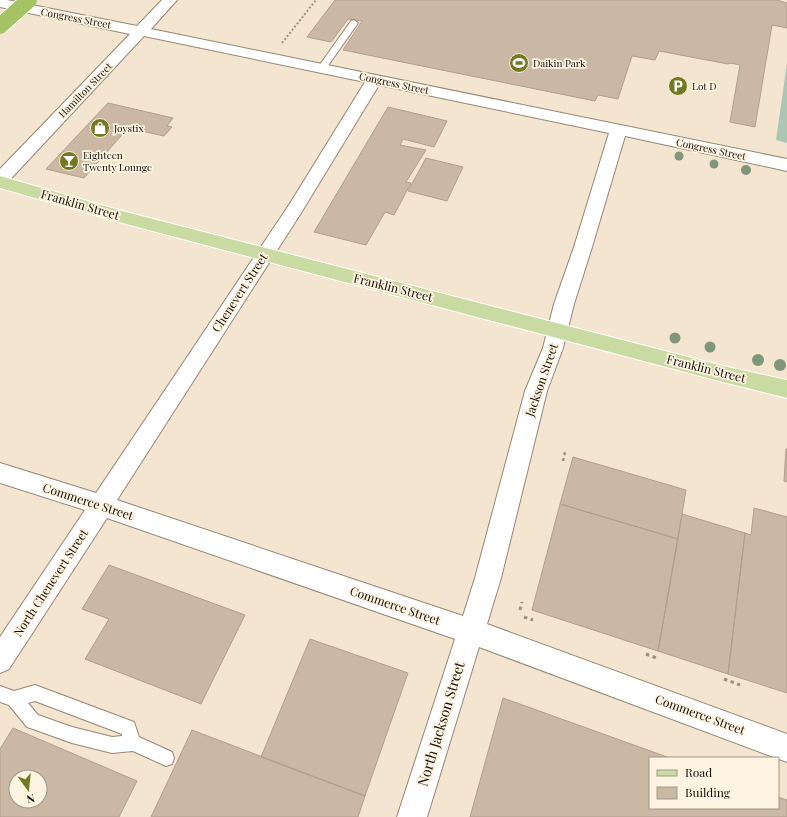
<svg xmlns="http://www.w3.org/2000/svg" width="787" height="817" viewBox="0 0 787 817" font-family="'Playfair Display',serif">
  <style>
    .green { fill: #acc6b3 }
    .building { fill: #cab8a5; stroke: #b19f8d; fill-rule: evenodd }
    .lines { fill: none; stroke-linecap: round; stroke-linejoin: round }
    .lane-casing { stroke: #958774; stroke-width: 2 }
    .secondary-casing { stroke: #958774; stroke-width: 2 }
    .primary-casing { stroke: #fff; stroke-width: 2 }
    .path-far2 { stroke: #9c9181; stroke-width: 2; stroke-dasharray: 2 2; stroke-linecap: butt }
    .path-far1 { stroke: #9c9181; stroke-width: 2.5; stroke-dasharray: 3 3; stroke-linecap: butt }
    .path { stroke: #9c9181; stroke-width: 3; stroke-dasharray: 3.5 3.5; stroke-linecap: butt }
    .lane { fill: #fff; fill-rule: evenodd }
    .secondary { fill: #fff; fill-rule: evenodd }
    .primary { fill: #c9dba2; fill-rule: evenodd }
    .highway-bridge-casing { stroke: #fff; stroke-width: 18; stroke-linecap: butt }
    .highway-bridge { stroke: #a5c364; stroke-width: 16 }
    .tree { fill: #7f967a }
    .labels { text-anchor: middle; stroke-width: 3.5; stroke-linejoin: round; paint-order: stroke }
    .far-street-label { font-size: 10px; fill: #120d06; stroke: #fff3e1 }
    .far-poi-label { font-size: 10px; fill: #120d06; stroke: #fff3e1; text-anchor: start }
    .street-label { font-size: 12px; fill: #120d06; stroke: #fff3e1 }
    .near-street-label { font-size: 14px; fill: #120d06; stroke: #fff3e1 }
  </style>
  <rect width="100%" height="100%" fill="#f4e5d0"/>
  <!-- green -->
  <path class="green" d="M787 63V143L776 140Z"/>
  <!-- building -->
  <path class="building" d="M335 0H777L787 3V28L772 25 755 127 730 122 740 65 731 63 728 64 659 51 655 60 632 56 618 99 598 95 595 101 343 50 362 21 348 19 331 42 307 37Z
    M108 103 173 118 167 126 172 127 164 136 128 128 84 178 46 169Z
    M388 107 447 121 434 147 403 139 400 145 426 150 406 182 411 183 394 215 385 212 366 245 314 232Z
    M426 158 463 167 447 201 408 191Z
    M786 449H787V482L784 481Z
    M573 457 686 490 678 539 560 504Z
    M560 504 678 539 658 651 532 610Z
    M754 508 787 517V693L728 674 745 533 751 535Z
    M682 514 745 533 728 674 658 651Z
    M109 565 245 615 201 704 85 659 109 619 82 609Z
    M310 639 408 673 365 796 261 757Z
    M503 698 670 758H650V808H778V797L787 800V817H470Z
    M13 728 137 781 119 817H0V749ZM16 777H40V801H16Z
    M192 730 365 796 358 817H151Z"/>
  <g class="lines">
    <!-- lane casing -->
    <g class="lane-casing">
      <path id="lane" d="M354 20 358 23 325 70H319L317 68 319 66 351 21Z
        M35 685 134 722 139 737 172 752 174 758 172 764 166 766 133 751 112 753 72 743 33 729 27 727 9 705 0 702V686L14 691ZM35 701 122 734V736L112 737 72 727 38 715 28 703Z"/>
    </g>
    <!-- secondary casing -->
    <g class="secondary-casing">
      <path id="secondary" d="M0 0H7L137 26 162 0H177L151 29 787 159V171L625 136 592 247 574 304 563 348 547 391 501 578 487 624 787 734V762L479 647 427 817H397L455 639 107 518 9 669 0 673V637L85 510 0 483V463L96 493 289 205 365 82 144 36 6 184 0 186V169L130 34 0 7ZM379 85 609 133 574 247 554 304 543 348 525 391 475 578 463 616 117 500 301 213Z"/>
    </g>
    <!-- primary casing -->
    <g class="primary-casing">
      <path id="primary" d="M0 176 126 212 723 366 787 380V398L723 382 126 224 0 188Z"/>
    </g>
    <!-- path-far2 -->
    <path class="path-far2" d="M282 43 316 0"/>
    <!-- path-far1 -->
    <path class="path-far1" d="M563 461 565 452"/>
    <!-- path -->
    <path class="path" d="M520 610 522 602
      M524 617 533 620
      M646 654 659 659
      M724 679 740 685"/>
    <!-- lane -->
    <use href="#lane" class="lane"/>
    <!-- secondary -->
    <use href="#secondary" class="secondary"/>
    <!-- primary -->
    <use href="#primary" class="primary"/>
    <!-- highway-bridge casing -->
    <g class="highway-bridge-casing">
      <path id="highway-bridge" d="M0 26 29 0"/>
    </g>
    <!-- highway-bridge -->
    <use href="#highway-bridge" class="highway-bridge"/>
  </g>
  <!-- trees -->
  <g class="tree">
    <circle cx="679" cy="156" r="4.5"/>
    <circle cx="714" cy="164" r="4.5"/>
    <circle cx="746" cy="170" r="5"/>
    <circle cx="675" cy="338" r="5.5"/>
    <circle cx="710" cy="347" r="5.5"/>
    <circle cx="758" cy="360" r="6"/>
    <circle cx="780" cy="365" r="6"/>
  </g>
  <!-- icons -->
  <defs>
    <g id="stadium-disc" transform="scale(1)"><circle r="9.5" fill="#737922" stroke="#fff3e1"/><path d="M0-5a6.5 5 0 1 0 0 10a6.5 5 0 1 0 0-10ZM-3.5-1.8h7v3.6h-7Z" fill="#fff"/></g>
    <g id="parking-disc" transform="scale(1)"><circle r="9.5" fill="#737922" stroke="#fff3e1"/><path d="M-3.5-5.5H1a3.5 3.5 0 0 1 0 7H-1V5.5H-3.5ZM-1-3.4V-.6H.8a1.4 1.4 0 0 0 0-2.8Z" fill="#fff"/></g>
    <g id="shop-disc" transform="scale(1)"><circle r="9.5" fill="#737922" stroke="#fff3e1"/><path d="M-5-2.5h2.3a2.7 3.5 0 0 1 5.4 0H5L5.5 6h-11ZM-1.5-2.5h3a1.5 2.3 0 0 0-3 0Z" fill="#fff"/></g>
    <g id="bar-disc" transform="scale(1)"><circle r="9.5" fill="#737922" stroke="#fff3e1"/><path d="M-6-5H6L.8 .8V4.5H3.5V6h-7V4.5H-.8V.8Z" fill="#fff"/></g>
  </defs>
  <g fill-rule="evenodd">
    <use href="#stadium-disc" x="519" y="63"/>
    <use href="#parking-disc" x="678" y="86"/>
    <use href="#shop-disc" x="100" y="128"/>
    <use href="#bar-disc" x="69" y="161"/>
  </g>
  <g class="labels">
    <!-- far-street labels -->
    <g class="far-street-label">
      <text transform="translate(76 18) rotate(11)" y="4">Congress Street</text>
      <text transform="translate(394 83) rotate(12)" y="4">Congress Street</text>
      <text transform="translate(85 90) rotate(-46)" y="4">Hamilton Street</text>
      <text transform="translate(711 149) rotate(12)" y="4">Congress Street</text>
    </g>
    <!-- far-poi labels -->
    <g class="far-poi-label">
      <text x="533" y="67">Daikin Park</text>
      <text x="692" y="90">Lot D</text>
      <text x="114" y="132">Joystix</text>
      <text x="83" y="159">Eighteen<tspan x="83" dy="12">Twenty Lounge</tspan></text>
    </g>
    <!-- street labels -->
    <g class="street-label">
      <text transform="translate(80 205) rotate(16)" y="4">Franklin Street</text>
      <text transform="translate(393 288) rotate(14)" y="4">Franklin Street</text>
      <text transform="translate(240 293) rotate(-57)" y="4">Chenevert Street</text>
      <text transform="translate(706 369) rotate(14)" y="4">Franklin Street</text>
      <text transform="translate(542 380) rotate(-71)" y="4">Jackson Street</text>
      <text transform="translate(88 502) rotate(18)" y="4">Commerce Street</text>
      <text transform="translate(51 583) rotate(-57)" y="4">North Chenevert Street</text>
      <text transform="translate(395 606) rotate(19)" y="4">Commerce Street</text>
      <text transform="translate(700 715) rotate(20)" y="4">Commerce Street</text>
    </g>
    <!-- near-street labels -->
    <g class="near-street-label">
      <text transform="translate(441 724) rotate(-73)" y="5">North Jackson Street</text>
    </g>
  </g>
  <!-- legend -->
  <rect x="649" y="757" width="130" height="52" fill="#fff3e1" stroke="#a09789"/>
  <rect x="657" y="770" width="20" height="6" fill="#c9dba2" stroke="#a09789"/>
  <text x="685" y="777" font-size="12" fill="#120d06">Road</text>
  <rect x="657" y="787" width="20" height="12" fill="#cab8a5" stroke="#a09789"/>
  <text x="685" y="797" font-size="12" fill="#120d06">Building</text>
  <!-- north arrow -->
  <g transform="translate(28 789) rotate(165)"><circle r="19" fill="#fff3e1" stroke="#a09789"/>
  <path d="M0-3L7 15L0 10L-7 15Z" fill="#737922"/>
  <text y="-6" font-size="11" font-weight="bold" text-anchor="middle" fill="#120d06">N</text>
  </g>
</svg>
